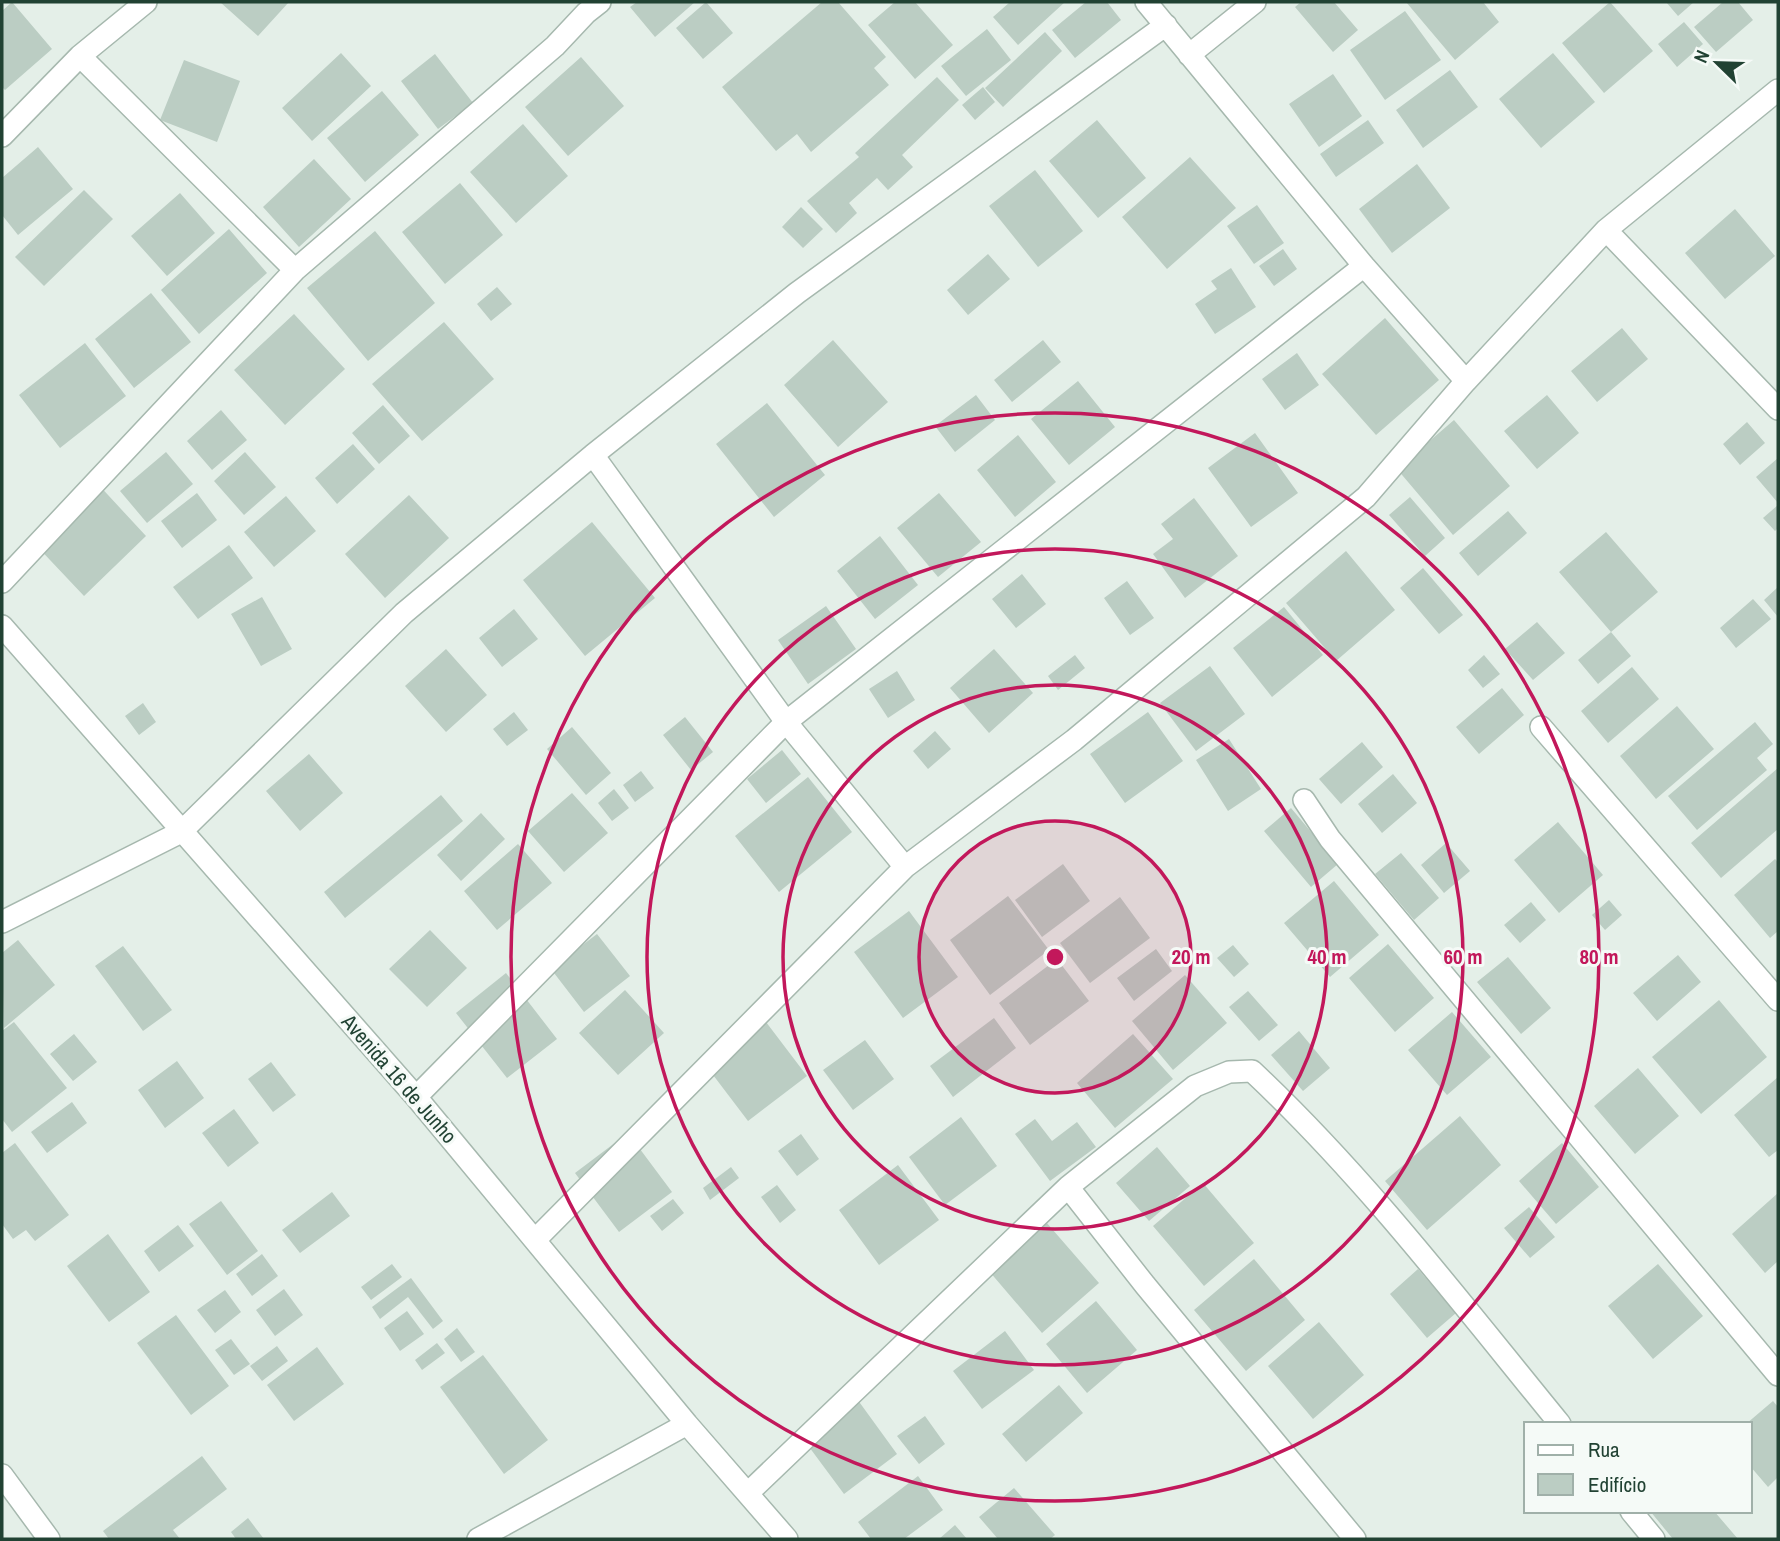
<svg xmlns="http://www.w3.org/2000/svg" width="1780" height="1541" viewBox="0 0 1780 1541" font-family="'Archivo Narrow',sans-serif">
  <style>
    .building { fill: #bbcdc3 }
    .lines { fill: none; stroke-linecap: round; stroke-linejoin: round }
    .minor-casing { stroke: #a6b8ae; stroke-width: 24 }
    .minor { stroke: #fff; stroke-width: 21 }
    .ring { fill: none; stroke: #c2185b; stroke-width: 3.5 }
    .labels { text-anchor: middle; stroke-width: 6; stroke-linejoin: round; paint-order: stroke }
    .street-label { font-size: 21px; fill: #214233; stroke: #f5faf7 }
    .centre { fill: #c2185b; stroke: #f5faf7; stroke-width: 3.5 }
    .ring-label { font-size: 21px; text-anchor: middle; font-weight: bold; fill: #c2185b; stroke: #f5faf7; stroke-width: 6; stroke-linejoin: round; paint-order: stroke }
  </style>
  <rect width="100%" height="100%" fill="#e4efe8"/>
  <!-- building -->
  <path class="building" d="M12 2 52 49 5 90 2 87V11Z
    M220 2H289L258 36Z
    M637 2H695L655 37 630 7Z
    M706 2 733 33 703 59 676 28Z
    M822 2H838L886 57 874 68 889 85 811 152 797 134 776 151 722 87Z
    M895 2H915L953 45 915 79 868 25Z
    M1010 2H1065L1018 45 993 17Z
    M1086 2H1107L1121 20 1075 58 1052 30Z
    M1301 2H1334L1358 30 1333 52 1295 7Z
    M1406 2H1483L1499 22 1455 60Z
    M1610 2 1653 51 1604 93 1562 43Z
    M1666 2H1694L1678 16Z
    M1723 2H1738L1753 20 1716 52 1694 27Z
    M1405 11 1441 60 1385 100 1350 50Z
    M1684 22 1703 44 1677 67 1658 44Z
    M987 29 1011 60 966 96 941 66Z
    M1045 32 1062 51 1003 107 985 88Z
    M341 53 371 86 312 141 282 108Z
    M1553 53 1595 102 1541 148 1499 99Z
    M435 54 473 103 438 129 401 81Z
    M581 57 624 106 568 156 525 107Z
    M184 60 240 81 217 142 160 120Z
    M1450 70 1478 107 1423 148 1396 110Z
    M1333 74 1362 116 1319 147 1289 104Z
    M937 77 959 100 902 155 913 167 888 190 877 178 849 203 857 213 836 233 807 201 859 157 855 153Z
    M983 87 995 102 975 120 962 105Z
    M382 91 419 135 365 182 327 138Z
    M1097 120 1146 178 1098 218 1049 161Z
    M1368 120 1384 143 1336 177 1320 154Z
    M523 124 568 176 516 223 470 172Z
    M38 147 73 189 18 235 2 215V178Z
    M1190 157 1236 208 1167 269 1122 217Z
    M314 159 351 199 299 247 263 207Z
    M1417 164 1450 208 1392 253 1359 209Z
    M1035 170 1083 231 1038 267 989 206Z
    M460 183 503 235 445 284 402 232Z
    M84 190 113 219 44 286 15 257Z
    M180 193 215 233 167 276 131 236Z
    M1257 205 1284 243 1254 264 1227 226Z
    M801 207 823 229 803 248 782 227Z
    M1735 209 1775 256 1725 299 1685 253Z
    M229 229 267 273 199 334 161 290Z
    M375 231 435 303 368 361 307 288Z
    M1283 249 1297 269 1274 286 1259 266Z
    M988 254 1010 279 968 315 947 290Z
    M1231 268 1256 307 1215 334 1195 304 1217 289 1211 281Z
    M497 287 512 304 491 321 477 304Z
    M151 293 191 342 134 388 95 339Z
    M294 314 345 369 285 425 234 370Z
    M1385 318 1439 380 1376 435 1322 374Z
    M444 322 494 379 422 441 372 384Z
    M1622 328 1648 359 1597 402 1571 371Z
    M833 340 888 402 838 447 784 385Z
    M1043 340 1061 362 1012 402 994 380Z
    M85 343 126 396 60 448 19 395Z
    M1297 353 1319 385 1285 410 1262 379Z
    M1078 381 1115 427 1069 465 1031 419Z
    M976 395 995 420 955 452 935 426Z
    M1547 395 1579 433 1537 469 1504 431Z
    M767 403 825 475 774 517 716 444Z
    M383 405 410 436 379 464 352 433Z
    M221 410 247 440 212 470 187 441Z
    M1454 420 1510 486 1453 535 1397 469Z
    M1747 422 1765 443 1740 465 1723 444Z
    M1255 433 1298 493 1251 527 1208 468Z
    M1018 435 1056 482 1015 517 977 470Z
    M353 444 375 469 337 504 315 478Z
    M166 452 193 484 147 523 120 491Z
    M245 452 276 487 244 515 214 481Z
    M1778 458V503L1756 477Z
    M96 482 146 536 84 596 33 542Z
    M197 493 217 520 182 548 161 521Z
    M939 493 981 542 938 577 897 528Z
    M409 495 449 538 385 598 345 554Z
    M286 496 316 531 274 567 244 532Z
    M1410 497 1445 538 1425 556 1389 515Z
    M1194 498 1238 556 1185 598 1153 554 1173 539 1161 524Z
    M1778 505V528L1775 531 1763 518Z
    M1508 511 1527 533 1478 576 1459 553Z
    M592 522 655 598 585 656 523 580Z
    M1606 532 1658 592 1611 632 1559 572Z
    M880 536 918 585 875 619 837 571Z
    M229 545 253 578 198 619 173 587Z
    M1346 551 1395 610 1336 661 1286 603Z
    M1423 568 1463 615 1439 634 1400 588Z
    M1022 574 1046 604 1016 628 992 599Z
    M1127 581 1154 618 1130 635 1104 598Z
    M1778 587V617L1764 600Z
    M262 597 292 649 261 666 231 614Z
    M1753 599 1771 619 1736 648 1720 628Z
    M826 606 856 649 808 684 778 640Z
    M1284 607 1323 655 1272 697 1233 648Z
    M514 609 538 639 502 667 479 638Z
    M1537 622 1565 653 1533 680 1505 649Z
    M1611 632 1631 656 1598 684 1578 660Z
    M446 649 487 695 446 732 405 686Z
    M994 649 1033 693 989 733 950 688Z
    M1075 655 1085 668 1058 690 1048 676Z
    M1484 655 1500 674 1483 688 1468 670Z
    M1210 666 1245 714 1196 751 1160 703Z
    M1632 667 1659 699 1608 743 1581 711Z
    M897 671 915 700 888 718 869 689Z
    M1502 688 1524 715 1479 754 1456 727Z
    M143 703 156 722 139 735 125 716Z
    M1677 706 1714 749 1656 799 1620 756Z
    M514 712 528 730 507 746 493 729Z
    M1148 712 1183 761 1125 803 1090 754Z
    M685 717 713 752 691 770 663 735Z
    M1755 722 1773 744 1757 758 1767 770 1697 830 1668 796Z
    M572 727 611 773 586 795 547 749Z
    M935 731 951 749 928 769 913 751Z
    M1229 739 1261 789 1228 811 1196 760Z
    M1362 742 1383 767 1341 804 1319 779Z
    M782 750 801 774 766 803 747 779Z
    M309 754 343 793 300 831 266 791Z
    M1778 768V829L1721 878 1691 843Z
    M641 771 654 788 635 802 623 785Z
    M1393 774 1417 803 1382 833 1358 804Z
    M808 777 852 832 779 892 735 836Z
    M614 789 629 808 612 821 598 803Z
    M572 793 608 833 564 872 528 831Z
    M441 795 463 821 345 918 324 892Z
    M1291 808 1338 864 1311 887 1264 831Z
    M481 813 505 839 461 881 437 855Z
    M1558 822 1603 875 1559 913 1514 860Z
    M1446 843 1470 871 1444 893 1421 865Z
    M518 844 552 883 497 930 464 891Z
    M1401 853 1439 898 1414 920 1375 874Z
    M1775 859 1778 862V931L1770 938 1734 895Z
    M1063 864 1090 901 1042 937 1015 900Z
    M1334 881 1379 935 1330 977 1284 923Z
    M1008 896 1049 950 990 995 950 940Z
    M1120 897 1150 938 1090 983 1060 943Z
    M1609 900 1622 915 1605 930 1592 915Z
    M1531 902 1546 920 1520 943 1504 925Z
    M909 911 958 977 903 1018 854 952Z
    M430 930 467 968 427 1007 389 969Z
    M597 934 630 976 584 1012 551 969Z
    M18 940 55 985 4 1028 2 953Z
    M1388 944 1434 998 1395 1032 1349 978Z
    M1233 945 1249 964 1234 977 1217 958Z
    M123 946 172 1010 143 1031 95 966Z
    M1156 949 1172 971 1134 1001 1117 978Z
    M1678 955 1701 982 1657 1021 1633 993Z
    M1508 957 1551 1008 1521 1034 1477 982Z
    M1057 959 1089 1001 1030 1045 999 1003Z
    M506 973 557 1039 507 1078 456 1013Z
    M1185 975 1227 1023 1173 1070 1132 1021Z
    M625 990 664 1033 618 1075 579 1033Z
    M1248 991 1278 1025 1259 1041 1229 1007Z
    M1719 1000 1767 1057 1701 1114 1652 1057Z
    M1452 1012 1491 1057 1447 1095 1408 1050Z
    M994 1018 1016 1048 953 1097 930 1066Z
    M14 1022 67 1088 12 1132 2 1119V1031Z
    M766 1022 807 1076 748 1121 707 1067Z
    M1299 1031 1330 1068 1303 1091 1271 1055Z
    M74 1034 97 1062 73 1081 50 1054Z
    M1133 1034 1173 1079 1115 1128 1077 1083Z
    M865 1040 894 1079 853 1110 823 1070Z
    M177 1061 204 1098 165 1128 138 1090Z
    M271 1062 296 1095 273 1112 248 1079Z
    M1638 1068 1679 1116 1635 1154 1594 1106Z
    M1778 1077V1150L1769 1157 1734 1115Z
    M72 1102 87 1123 47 1153 31 1132Z
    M234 1109 259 1143 228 1167 202 1133Z
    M1460 1116 1501 1165 1427 1230 1385 1181Z
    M961 1117 997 1166 945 1205 909 1157Z
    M1035 1119 1052 1141 1077 1122 1096 1147 1050 1181 1015 1134Z
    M628 1133 672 1192 619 1232 575 1173Z
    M801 1134 819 1159 797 1176 778 1151Z
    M15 1143 69 1215 35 1241 26 1230 13 1239 2 1224V1153Z
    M1562 1143 1599 1187 1556 1224 1519 1181Z
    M1157 1147 1190 1186 1149 1221 1116 1183Z
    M898 1165 939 1220 879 1265 839 1210Z
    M731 1167 739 1178 710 1200 703 1188Z
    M1203 1183 1254 1243 1204 1286 1153 1226Z
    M777 1185 796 1210 780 1223 761 1197Z
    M332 1192 350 1216 300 1253 282 1230Z
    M1778 1193V1261L1765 1273 1732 1234Z
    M673 1199 684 1213 662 1231 650 1216Z
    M221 1201 258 1251 227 1275 189 1224Z
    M1529 1207 1555 1237 1530 1258 1504 1228Z
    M1046 1222 1099 1283 1042 1333 989 1271Z
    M178 1225 194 1246 159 1272 144 1251Z
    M108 1234 150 1292 109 1322 67 1266Z
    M262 1254 278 1276 252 1296 236 1274Z
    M1254 1259 1305 1320 1246 1371 1194 1310Z
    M392 1264 402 1277 371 1300 361 1287Z
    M1658 1264 1703 1316 1653 1359 1608 1306Z
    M1418 1269 1456 1313 1427 1338 1390 1294Z
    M411 1278 443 1321 433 1329 408 1297 380 1319 372 1307Z
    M284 1289 303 1315 275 1336 256 1310Z
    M225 1290 241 1312 215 1333 197 1310Z
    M1096 1301 1137 1350 1087 1393 1046 1344Z
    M407 1311 424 1334 400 1351 384 1328Z
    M176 1315 229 1386 191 1415 137 1343Z
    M1319 1322 1364 1375 1313 1419 1268 1366Z
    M457 1328 475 1352 461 1362 444 1339Z
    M1005 1331 1034 1370 982 1409 953 1371Z
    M231 1339 250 1364 234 1375 215 1350Z
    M437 1343 445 1353 422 1370 415 1360Z
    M277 1346 288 1361 262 1381 250 1366Z
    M317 1347 344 1384 294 1421 267 1385Z
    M483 1355 548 1440 504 1474 440 1387Z
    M1059 1385 1083 1413 1026 1462 1002 1434Z
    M852 1392 897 1454 844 1494 798 1432Z
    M1773 1401 1778 1407V1477L1768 1487 1750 1466V1424H1746Z
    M925 1416 945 1444 919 1464 897 1436Z
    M202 1456 227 1489 173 1530 180 1539H109L103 1531Z
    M918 1476 943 1510 904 1539H871L858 1522Z
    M1014 1488 1055 1535 1050 1539H998L979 1517Z
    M1650 1511H1714L1738 1539H1673Z
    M248 1518 264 1539H236L231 1532Z
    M955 1525 967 1539H939Z"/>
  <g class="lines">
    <!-- minor casing -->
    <g class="minor-casing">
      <path id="minor" d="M1146 2 1364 266 1466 381 1606 230 1778 90
        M1189 55 1255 2
        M80 56 295 270
        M2 136 80 56 146 2
        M1606 230 1778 409
        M593 455 786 722 905 867
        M2 582 295 270 555 46 586 13 600 2
        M2 626 416 1097 687 1424 787 1539
        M1541 727 1778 1000
        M1304 800 1330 839 1778 1375
        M2 922 181 832 404 613 593 455 797 293 1166 25
        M416 1097 786 722 1364 266
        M1068 1187 1195 1086 1229 1072 1252 1071C1366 1178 1461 1303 1560 1424
        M536 1239 905 867 1074 740 1366 497 1466 381
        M2 1475 49 1539
        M748 1493 1068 1187 1145 1285 1355 1539
        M1631 1511 1654 1539
        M478 1539 687 1424"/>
    </g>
    <!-- minor -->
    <use href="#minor" class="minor"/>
  </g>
  <!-- distance rings -->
  <circle cx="1055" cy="957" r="136" fill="#c2185b" fill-opacity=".12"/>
  <g class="ring">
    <circle cx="1055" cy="957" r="136"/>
    <circle cx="1055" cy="957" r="272"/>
    <circle cx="1055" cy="957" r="408"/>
    <circle cx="1055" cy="957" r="544"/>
  </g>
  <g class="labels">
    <!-- street labels -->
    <g class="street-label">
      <text transform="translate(399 1079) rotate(49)" y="7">Avenida 16 de Junho</text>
    </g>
  </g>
  <circle cx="1055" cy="957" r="10" class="centre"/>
  <g class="ring-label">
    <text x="1191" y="964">20 m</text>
    <text x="1327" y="964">40 m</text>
    <text x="1463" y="964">60 m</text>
    <text x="1599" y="964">80 m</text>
  </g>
  <!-- border -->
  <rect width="1780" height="1541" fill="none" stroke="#214233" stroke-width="7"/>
  <!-- legend -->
  <rect x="1524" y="1422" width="228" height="91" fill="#f5faf7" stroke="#a0b0a9" stroke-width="2"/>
  <rect x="1538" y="1445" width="35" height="10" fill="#ffffff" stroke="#a0b0a9" stroke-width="2"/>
  <text x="1588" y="1457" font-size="21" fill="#214233">Rua</text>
  <rect x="1538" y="1474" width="35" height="21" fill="#bbcdc3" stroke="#a0b0a9" stroke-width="2"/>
  <text x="1588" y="1492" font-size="21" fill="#214233">Edifício</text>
  <!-- north arrow -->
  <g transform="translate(1717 63) rotate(293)" stroke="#f5faf7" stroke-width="5" paint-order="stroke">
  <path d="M0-5L12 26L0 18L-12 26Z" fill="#214233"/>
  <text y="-10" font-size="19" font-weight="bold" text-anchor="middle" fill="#214233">N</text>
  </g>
</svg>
